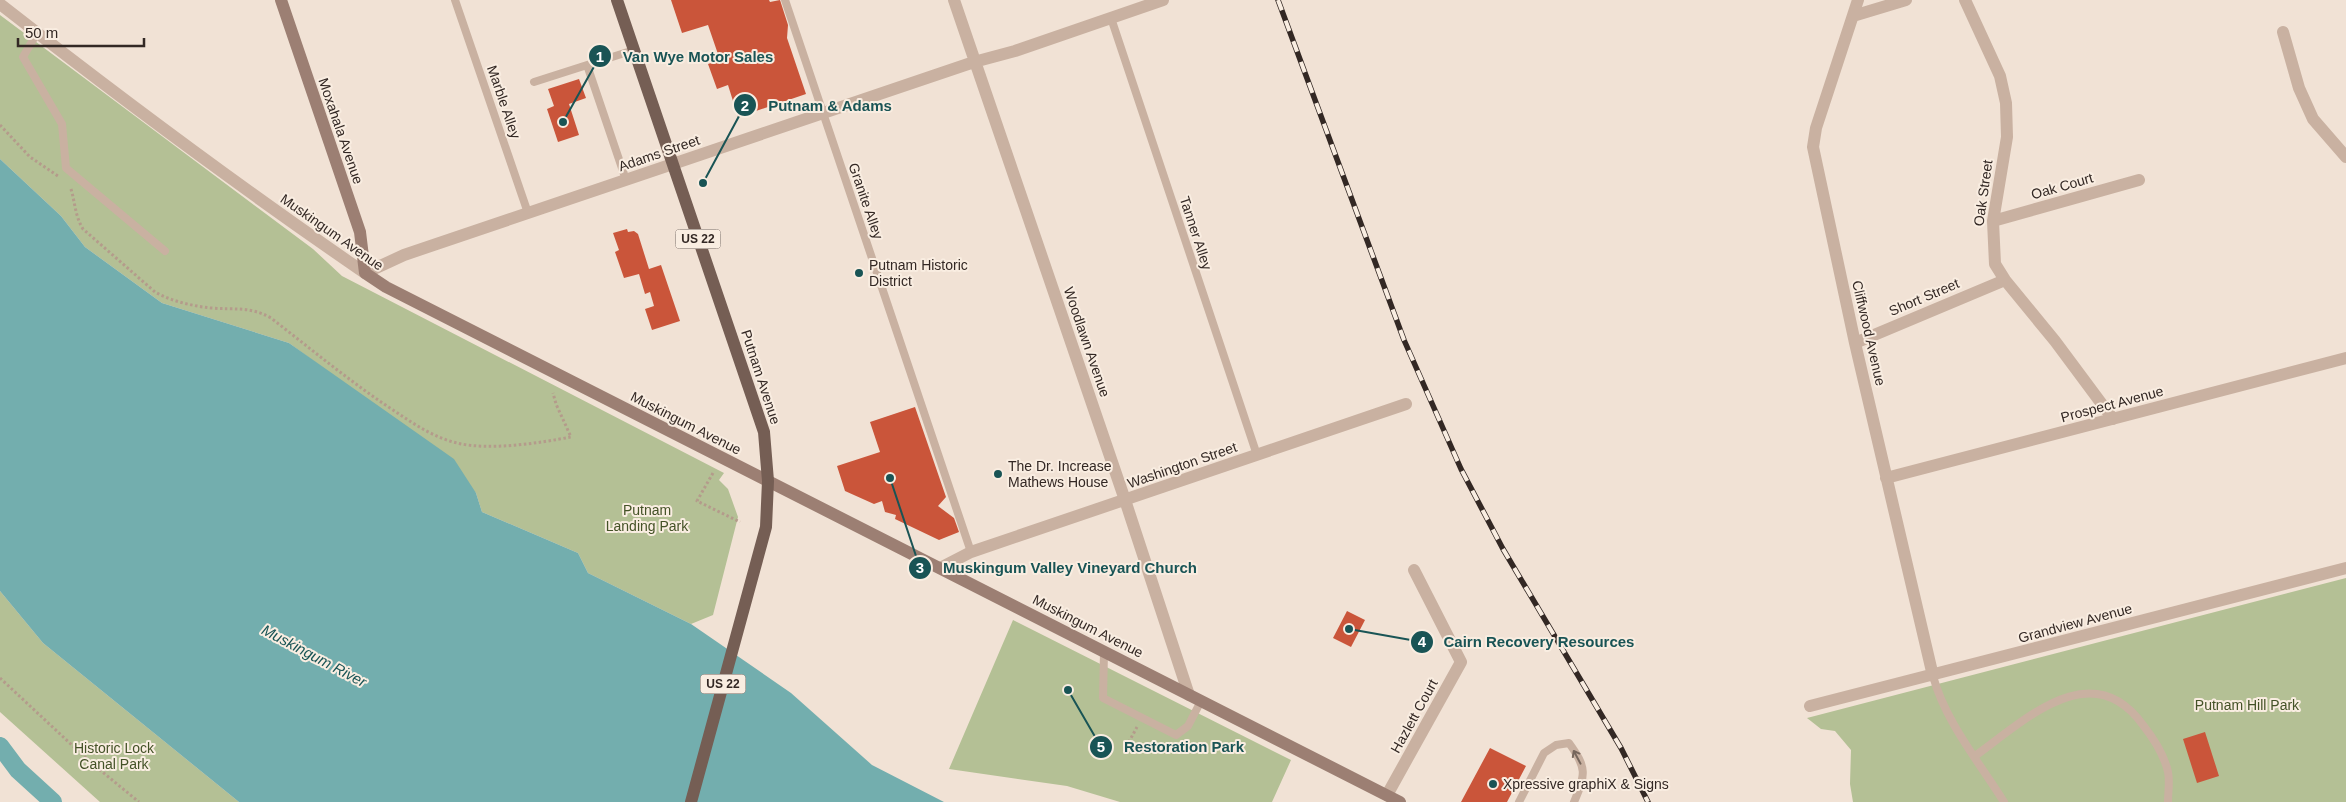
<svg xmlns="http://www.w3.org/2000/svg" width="2346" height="802" viewBox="0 0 2346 802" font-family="Helvetica,sans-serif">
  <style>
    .green { fill: #b4c095 }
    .water { fill: #73aeae }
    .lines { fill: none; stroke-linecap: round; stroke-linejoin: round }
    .canal { stroke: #73aeae; stroke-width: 18 }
    .building { fill: #ca553a }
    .path { stroke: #b49b8b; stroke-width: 3; stroke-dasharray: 2.5 2.5; stroke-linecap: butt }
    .lane { stroke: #c9b1a1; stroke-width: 8 }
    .street { stroke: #c9b1a1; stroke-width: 12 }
    .secondary { stroke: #9c7f73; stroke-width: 12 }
    .primary { stroke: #755e54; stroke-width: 12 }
    .rail-casing { stroke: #332824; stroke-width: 5.5 }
    .rail { stroke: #f9ede1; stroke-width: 4; stroke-dasharray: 11; stroke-linecap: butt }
    .oneway { stroke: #76665c }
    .poi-dot { fill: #195455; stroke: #f9ede1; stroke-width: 2 }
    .labels { text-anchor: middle; stroke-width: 4; stroke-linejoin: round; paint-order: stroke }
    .shield { fill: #f9ede1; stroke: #6e635d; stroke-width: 1 }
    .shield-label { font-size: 12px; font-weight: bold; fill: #332824 }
    .street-label { font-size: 14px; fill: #332824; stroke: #f9ede1 }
    .poi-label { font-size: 14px; fill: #332824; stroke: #f9ede1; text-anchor: start }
    .park-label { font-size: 14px; fill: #445227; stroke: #f9ede1 }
    .water-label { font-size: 15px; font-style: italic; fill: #195455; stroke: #f9ede1 }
    .leader { fill: none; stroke: #195455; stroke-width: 2 }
    .callout-dot { fill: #195455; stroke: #f9ede1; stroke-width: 2 }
    .mark-label { font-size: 15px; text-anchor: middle; font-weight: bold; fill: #fff }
    .callout-label { font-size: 15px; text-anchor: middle; font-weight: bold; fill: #195455; stroke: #f9ede1; stroke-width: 4; stroke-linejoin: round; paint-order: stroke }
  </style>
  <rect width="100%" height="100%" fill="#f1e2d5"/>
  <!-- green -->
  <path class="green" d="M0 15 313 249 342 276 724 473 719 480 728 489 738 517 713 615 691 624 588 573 578 553 482 512 476 493 330 373 289 343 162 303 85 247 61 216 0 159Z
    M2346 578V802H1853L1850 784 1851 750 1835 731 1821 729 1807 718Z
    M0 591 43 643 239 802H100L0 712Z
    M1013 620 1291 760 1272 802H1120L1067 786 949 769Z"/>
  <!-- water -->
  <path class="water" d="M0 159 61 216 85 247 162 303 289 343 454 459 476 493 482 512 578 553 588 573 691 624 791 693 872 765 944 802H239L43 643 0 591Z"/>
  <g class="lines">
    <!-- canal -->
    <path class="canal" d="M0 746 18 770 53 802"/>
  </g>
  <!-- building -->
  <path class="building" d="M671 0H769L770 2 780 0 788 25 787 38 806 94 738 117 728 85 717 89 708 64 720 60 708 25 682 33Z
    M579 79 586 98 569 104 579 135 558 142 547 109 554 106 548 89Z
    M627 229 628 232 634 231 638 234 649 269 661 265 680 321 652 330 645 309 654 306 650 292 645 294 639 274 624 278 615 252 619 250 613 233Z
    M915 407 946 497 938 506 954 518 959 532 939 540 895 519 896 515 885 512 882 501 874 504 845 491 837 466 880 452 870 422Z
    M1347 611 1365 620 1351 647 1333 638Z
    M2205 732 2219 776 2197 783 2183 739Z
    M1490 748 1526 766 1507 802H1461Z"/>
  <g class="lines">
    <!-- path -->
    <path class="path" d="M0 125 30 157 58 176
      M71 189C75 202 75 216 83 229L155 292C171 301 192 306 211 308 234 310 250 306 271 318 311 349 348 380 390 408 411 422 432 437 457 443 490 451 539 443 571 437L556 404 553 393
      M713 473 697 501 740 522
      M0 678 89 761 139 802
      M1124 751 1137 727"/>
    <!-- lane -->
    <path class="lane" d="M455 0 528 213
      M785 0 971 552
      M1111 18 1257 455
      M37 33 23 57 62 124 66 168 165 251
      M587 65 626 180
      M534 82 634 50
      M1104 652 1103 698 1176 735 1188 726 1201 701
      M1933 676C1945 721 1979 762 2004 802
      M1975 756C2025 720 2092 654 2143 725 2154 739 2164 754 2168 772 2170 781 2168 793 2168 802
      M1519 802 1544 753 1556 745 1569 743C1587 768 1586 774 1574 802"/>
    <!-- street -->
    <path class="street" d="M954 0 1125 500 1189 695
      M1858 0 1816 128 1813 147 1855 343 1933 676
      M1965 0 2000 76 2006 103 2007 137 1993 221 1995 264 2005 280 2055 341 2113 419
      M0 4C119 97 241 188 365 273L404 255 974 62 1015 51 1163 0
      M1853 16 1906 0
      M2283 32 2299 88 2313 119 2346 157
      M1993 221 2139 180
      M1855 343 2005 280
      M1886 478 2346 358
      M940 568 971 552 1406 404
      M1810 706 2346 568
      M1387 795 1461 662 1414 570"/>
    <!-- secondary -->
    <path class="secondary" d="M281 0 360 232 365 273 386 287 1400 802"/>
    <!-- primary -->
    <path class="primary" d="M617 0 764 432 768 481 766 527 691 802"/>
    <!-- rail casing -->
    <g class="rail-casing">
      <path id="rail" d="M1278 0 1404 340 1461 469 1503 549 1621 748 1648 802"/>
    </g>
    <!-- rail -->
    <use href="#rail" class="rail"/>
  </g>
  <!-- one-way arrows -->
  <defs><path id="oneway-shaft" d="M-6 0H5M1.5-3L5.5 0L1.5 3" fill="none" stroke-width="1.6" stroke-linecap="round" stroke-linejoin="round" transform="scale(1.25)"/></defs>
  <use class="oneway" href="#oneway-shaft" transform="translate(1577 757) rotate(-118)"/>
  <!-- markers -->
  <g class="poi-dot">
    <circle cx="859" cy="273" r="5"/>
    <circle cx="998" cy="474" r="5"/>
    <circle cx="1493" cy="784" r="5"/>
  </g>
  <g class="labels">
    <!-- shield labels -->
    <g class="shield">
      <rect x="675.5" y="229.5" width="45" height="19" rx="4"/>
      <rect x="700.5" y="674.5" width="45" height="19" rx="4"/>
    </g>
    <g class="shield-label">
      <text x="698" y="243">US 22</text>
      <text x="723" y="688">US 22</text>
    </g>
    <!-- street labels -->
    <g class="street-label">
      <text transform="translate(504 102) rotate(71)" y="5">Marble Alley</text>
      <text transform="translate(341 131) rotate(71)" y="5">Moxahala Avenue</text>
      <text transform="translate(659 153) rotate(-19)" y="5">Adams Street</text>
      <text transform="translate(2062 186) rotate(-16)" y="5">Oak Court</text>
      <text transform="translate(1983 193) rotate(-82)" y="5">Oak Street</text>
      <text transform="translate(866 201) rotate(71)" y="5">Granite Alley</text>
      <text transform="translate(332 232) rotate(35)" y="5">Muskingum Avenue</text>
      <text transform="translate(1196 233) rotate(72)" y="5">Tanner Alley</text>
      <text transform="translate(1924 297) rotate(-23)" y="5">Short Street</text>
      <text transform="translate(1869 333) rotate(77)" y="5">Cliffwood Avenue</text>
      <text transform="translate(1087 342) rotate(71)" y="5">Woodlawn Avenue</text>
      <text transform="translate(761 377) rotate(72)" y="5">Putnam Avenue</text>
      <text transform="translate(2112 404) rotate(-15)" y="5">Prospect Avenue</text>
      <text transform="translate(686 423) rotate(27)" y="5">Muskingum Avenue</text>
      <text transform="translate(1182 465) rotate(-19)" y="5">Washington Street</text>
      <text transform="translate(2075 623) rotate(-15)" y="5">Grandview Avenue</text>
      <text transform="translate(1088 626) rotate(27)" y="5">Muskingum Avenue</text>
      <text transform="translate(1414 716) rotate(-61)" y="5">Hazlett Court</text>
    </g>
    <!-- poi labels -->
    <g class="poi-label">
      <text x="869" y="270">Putnam Historic<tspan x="869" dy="16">District</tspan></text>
      <text x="1008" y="471">The Dr. Increase<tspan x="1008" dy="16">Mathews House</tspan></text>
      <text x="1503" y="789">Xpressive graphiX &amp; Signs</text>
    </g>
    <!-- park labels -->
    <g class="park-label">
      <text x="647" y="515">Putnam<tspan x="647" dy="16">Landing Park</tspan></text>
      <text x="2247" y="710">Putnam Hill Park</text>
      <text x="114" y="753">Historic Lock<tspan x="114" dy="16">Canal Park</tspan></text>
    </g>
    <!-- water labels -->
    <g class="water-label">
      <text transform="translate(314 656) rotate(28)" y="5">Muskingum River</text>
    </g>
  </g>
  <!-- callouts -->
  <path class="leader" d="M563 122L600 56M703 183L745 105M890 478L920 568M1349 629L1422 642M1068 690L1101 747"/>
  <g class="callout-dot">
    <circle cx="563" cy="122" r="5"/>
    <circle cx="703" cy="183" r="5"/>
    <circle cx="890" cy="478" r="5"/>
    <circle cx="1349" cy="629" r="5"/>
    <circle cx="1068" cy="690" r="5"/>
    <circle cx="600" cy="56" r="12"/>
    <circle cx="745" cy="105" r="12"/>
    <circle cx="920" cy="568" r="12"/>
    <circle cx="1422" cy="642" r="12"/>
    <circle cx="1101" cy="747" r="12"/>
  </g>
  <g class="mark-label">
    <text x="600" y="62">1</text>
    <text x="745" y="111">2</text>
    <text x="920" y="573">3</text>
    <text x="1422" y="647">4</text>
    <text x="1101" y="752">5</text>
  </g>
  <g class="callout-label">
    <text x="698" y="62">Van Wye Motor Sales</text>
    <text x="830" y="111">Putnam &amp; Adams</text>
    <text x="1070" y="573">Muskingum Valley Vineyard Church</text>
    <text x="1539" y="647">Cairn Recovery Resources</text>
    <text x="1184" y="752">Restoration Park</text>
  </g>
  <!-- scale -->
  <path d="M18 38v8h126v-8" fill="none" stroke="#332824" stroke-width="2.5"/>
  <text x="25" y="38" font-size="15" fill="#332824" stroke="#f9ede1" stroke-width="4" paint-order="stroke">50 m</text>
</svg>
